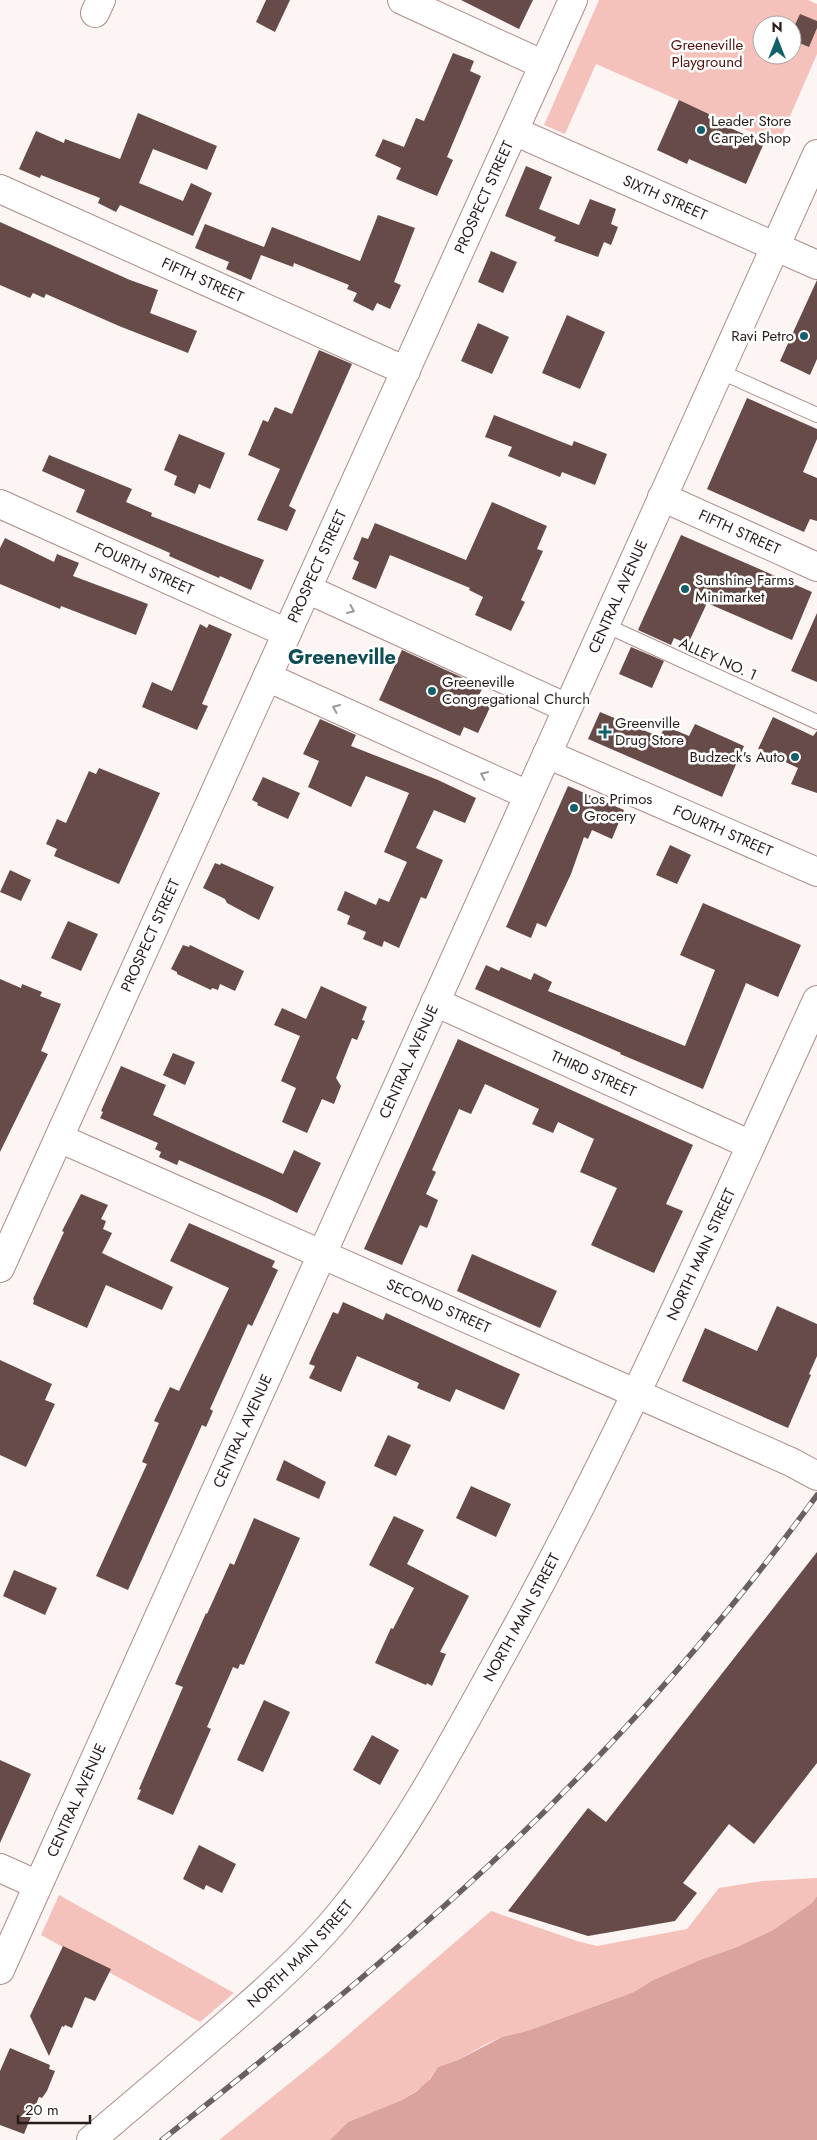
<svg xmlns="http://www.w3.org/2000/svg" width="817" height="2140" viewBox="0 0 817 2140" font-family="Jost,sans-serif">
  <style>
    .green { fill: #f4c2bb; fill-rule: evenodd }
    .water { fill: #daa39c }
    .building { fill: #664b48 }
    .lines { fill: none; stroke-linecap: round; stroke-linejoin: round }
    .lane-casing { stroke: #ac8e8a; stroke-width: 16 }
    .street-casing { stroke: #ac8e8a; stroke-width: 30 }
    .secondary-casing { stroke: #ac8e8a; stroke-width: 30 }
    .lane { stroke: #fff; stroke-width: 14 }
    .street { stroke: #fff; stroke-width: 28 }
    .secondary { stroke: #fff; stroke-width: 28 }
    .rail-casing { stroke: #6b605f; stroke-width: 5.5 }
    .rail { stroke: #fff; stroke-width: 4; stroke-dasharray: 11; stroke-linecap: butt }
    .oneway { stroke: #9e9998 }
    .poi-dot { fill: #12616a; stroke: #fff; stroke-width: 2 }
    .labels { text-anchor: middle; stroke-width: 5; stroke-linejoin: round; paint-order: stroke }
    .park-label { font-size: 15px; fill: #51110f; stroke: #fff }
    .poi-label { font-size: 15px; fill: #281c1b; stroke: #fff; text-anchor: start }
    .street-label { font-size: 15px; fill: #281c1b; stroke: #fff }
    .district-label { font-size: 20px; font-weight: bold; fill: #0f4d54; stroke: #fff }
  </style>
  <rect width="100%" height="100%" fill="#fcf5f4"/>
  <!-- green -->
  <path class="green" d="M599 0H808L817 4V54L778 144 596 64 565 134 544 125ZM762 25H792V55H762Z
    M817 1878V1896L812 1903 773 1930 737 1947 700 1960 653 1980 634 1992 527 2031 502 2037 486 2044 458 2060 438 2067 424 2086 402 2100 348 2122 330 2140H219L327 2053 491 1911 577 1941 597 1946 687 1929 719 1888 762 1881Z
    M59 1895 234 1993 200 2022 41 1935Z"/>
  <!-- water -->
  <path class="water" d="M817 1896V2140H330L348 2122 402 2100 417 2091 430 2079 438 2067 458 2060 502 2037 527 2031 634 1992 653 1980 700 1960 737 1947 773 1930 812 1903Z"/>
  <!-- building -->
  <path class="building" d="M266 0H290L275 32 256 22Z
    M461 0H533L519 29Z
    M800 14 817 21V28L809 47 792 40V31Z
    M453 53 474 61 470 71 481 76 447 157 453 160 437 196 396 179 401 168 375 156 383 139 404 147 416 118 424 121Z
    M679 100 709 114 708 118 764 143 746 184 689 159 687 164 657 150Z
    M138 113 217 146 207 170 153 149 139 183 183 201 191 183 212 193 193 236 120 205 116 212 98 203 100 198 41 175 40 178 19 169 36 131 64 143 65 139 120 159Z
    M526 166 552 177 539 209 579 225 590 199 616 209 611 224 618 227 611 245 604 242 598 257 554 241 556 237 505 216Z
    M378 215 415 228 394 282 401 285 390 309 377 303 373 311 353 301 357 293 347 289 349 285 294 263 293 267 261 255 251 280 226 269 229 262 195 248 205 224 264 247 272 227 360 261Z
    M0 222 130 280 158 290 150 313 197 331 188 353 119 326 46 294 44 298 33 293 30 298 0 285Z
    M491 251 517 262 503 293 478 282Z
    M817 280V359L810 375 780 361Z
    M567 315 605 332 580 389 542 373Z
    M478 323 509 337 492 374 461 361Z
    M319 350 352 364 289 506 296 510 287 531 257 520 280 469 248 455 263 420 268 422 275 407 292 414Z
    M747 398 817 429V439L803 472 817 478V521L810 519 804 532 707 489Z
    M494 415 572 446 574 441 607 454 595 485 562 472 560 477 508 456 512 447 485 437Z
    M179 434 225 453 210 489 199 484 195 494 174 485 177 476 164 470Z
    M49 455 132 489 126 502 152 513 151 516 264 560 251 590 220 576 219 578 169 556 170 553 76 512 85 490 42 471Z
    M492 502 547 526 537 549 543 551 521 600 525 602 511 631 475 615 483 597 469 590 470 588 390 555 376 589 352 579 359 562 353 559 362 537 368 539 375 523 466 560Z
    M681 535 812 592 792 640 707 603 688 644 674 638 671 645 638 630Z
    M5 538 54 562 57 554 79 563 73 576 148 604 136 635 61 606 60 609 0 584V548Z
    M817 613V682L791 671Z
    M200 624 207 628 209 624 232 634 202 704 208 706 197 730 142 707 152 682 172 691Z
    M631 647 664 661 652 688 619 674Z
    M402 650 483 687 478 697 492 703 478 733 464 727 460 736 379 700Z
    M600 712 660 737 665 726 689 736 695 724 744 746 722 797 588 739Z
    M773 717 813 736 817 731V793L791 784 798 768 758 749Z
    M320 719 356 735 351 746 438 780 476 798 465 823 434 810 416 848 443 860 426 899 421 897 399 948 384 941 382 947 363 939 366 932 347 924 350 916 337 910 345 891 376 905 379 898 389 902 407 862 384 852 409 793 366 776 351 807 308 787 319 761 303 754Z
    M99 768 160 793 119 884 54 856 57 849 46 844 57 819 66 823 89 771 96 774Z
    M263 777 300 793 288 819 257 805 258 803 252 800Z
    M568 786 624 810 612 839 592 830 588 839 584 837 571 874 546 927 537 923 531 938 506 927Z
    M670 845 691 855 677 884 656 875Z
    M215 863 220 865 221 863 274 887 259 920 227 903 225 899 203 888Z
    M10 870 31 880 21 901 0 892Z
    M703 903 801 945 778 997 746 983 703 1089 620 1054 621 1053 475 989 486 965 499 971 501 967 531 980 534 973 552 982 548 991 685 1046 715 970 680 955Z
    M68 921 98 934 81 971 51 958Z
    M183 945 189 947 190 945 244 971 235 991 220 984 218 990 212 988 211 990 177 974V972L171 969Z
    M0 979 21 988 22 984 42 992 40 996 61 1004 41 1051 48 1054 0 1152Z
    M321 986 367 1007 362 1020 365 1021 357 1040 352 1038 336 1078 341 1086 334 1104 322 1099 307 1133 282 1122 296 1088 281 1081 300 1036 274 1025 282 1008 306 1019Z
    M458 1039 693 1145 666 1204 683 1211 654 1273 591 1245 617 1188 580 1172 594 1139 558 1122 553 1133 532 1124 539 1109 485 1084 471 1114 459 1109 432 1170 436 1172 426 1194 438 1200 427 1228 420 1225 402 1265 364 1249Z
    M173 1053 195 1062 185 1085 163 1075Z
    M121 1066 166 1085 153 1115 283 1174 294 1150 321 1163 297 1213 271 1200 179 1160 177 1165 159 1157 161 1152 155 1149 158 1143 100 1118 103 1112 101 1111Z
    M81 1194 108 1205 101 1219 106 1221 103 1229 112 1233 102 1253 173 1287 162 1310 106 1285 87 1328 33 1304 34 1300 33 1299 64 1232 62 1231Z
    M189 1223 275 1261 272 1267 278 1270 252 1326 248 1324 210 1409 213 1411 206 1427 202 1425 128 1590 96 1576 147 1464 142 1462 159 1423 154 1421 170 1387 179 1391 229 1288 170 1261Z
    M472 1254 557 1291 540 1328 457 1291Z
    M343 1302 383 1320 386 1313 520 1374 504 1410 456 1389 450 1402 417 1388 419 1383 357 1356 341 1392 309 1378 315 1366 309 1364 314 1353 333 1312 338 1314Z
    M777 1306 817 1324V1356L809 1374 811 1375 788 1428 682 1381 705 1328 757 1351Z
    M0 1360 52 1384 45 1400 55 1404 26 1467 0 1455Z
    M388 1435 411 1445 396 1476 374 1466Z
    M284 1460 326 1482 319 1499 276 1480Z
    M471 1486 511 1504 496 1537 456 1518Z
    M394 1516 424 1530 407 1564 469 1596 440 1652 446 1654 432 1686 427 1683 426 1685 375 1663 391 1628 393 1629 414 1588 369 1565Z
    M254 1518 300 1538 244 1665 240 1664 238 1669 233 1667 207 1727 211 1729 173 1815 137 1799 141 1790 139 1789 183 1687 175 1684 206 1613 207 1614 230 1563 234 1565Z
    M817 1552V1763L754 1844 729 1824 683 1883 697 1893 675 1921 588 1936 508 1911 588 1808 606 1822Z
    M14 1570 57 1588 45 1615 3 1596Z
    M264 1700 290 1712 263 1772 237 1760Z
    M372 1735 399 1750 380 1785 353 1770Z
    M0 1760 31 1774 0 1843Z
    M199 1845 236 1864 222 1893 206 1885 204 1890 183 1879Z
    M63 1946 111 1969 95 2001 85 1997 72 2028 65 2025 64 2027 62 2026 49 2056 30 2016Z
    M10 2048 50 2065 49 2069 55 2071 47 2091 42 2098 39 2097 24 2134 0 2125V2071Z"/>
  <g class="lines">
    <!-- lane casing -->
    <g class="lane-casing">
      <path id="lane" d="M719 371 817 415
        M605 625 817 722"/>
    </g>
    <!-- street casing -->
    <g class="street-casing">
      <g id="street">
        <path d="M402 0 544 65"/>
        <path d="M95 13 101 0"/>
        <path id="s1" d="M514 131 817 265"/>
        <path id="s2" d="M0 189 406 371"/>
        <path id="s3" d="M662 497 817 567"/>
        <path id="s4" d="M0 504 287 633"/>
        <path d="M307 589 567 708"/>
        <path d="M267 677 528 795"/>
        <path id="s5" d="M547 754 817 872"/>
        <path id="s6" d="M435 1002 751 1145"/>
        <path id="s7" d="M59 1138 791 1462 817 1476"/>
        <path id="s8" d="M0 1268 573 0"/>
        <path d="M0 1868 38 1885"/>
        <path id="s9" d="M0 1970 817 154"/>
      </g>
    </g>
    <!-- secondary casing -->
    <g class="secondary-casing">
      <g id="secondary">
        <path id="s10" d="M91 2140C136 2102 182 2063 227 2024 267 1990 307 1954 340 1914 403 1837 449 1750 497 1663 617 1449 715 1223 817 1000"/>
      </g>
    </g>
    <!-- lane -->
    <use href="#lane" class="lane"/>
    <!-- street -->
    <use href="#street" class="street"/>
    <!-- secondary -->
    <use href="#secondary" class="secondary"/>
    <!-- rail casing -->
    <g class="rail-casing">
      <path id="rail" d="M162 2140C278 2048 394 1955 502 1853 616 1744 724 1623 817 1495"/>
    </g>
    <!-- rail -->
    <use href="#rail" class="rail"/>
  </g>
  <!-- one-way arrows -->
  <defs><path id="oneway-chevron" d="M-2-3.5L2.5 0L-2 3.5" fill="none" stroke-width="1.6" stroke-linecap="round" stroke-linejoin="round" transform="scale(1.25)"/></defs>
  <g class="oneway">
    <use href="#oneway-chevron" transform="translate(351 610) rotate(24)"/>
    <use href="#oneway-chevron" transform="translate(336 708) rotate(-156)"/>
    <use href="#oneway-chevron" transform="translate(484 775) rotate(-156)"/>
  </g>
  <!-- markers -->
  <g class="poi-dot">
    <circle cx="701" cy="130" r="5"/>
    <circle cx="804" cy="336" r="5"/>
    <circle cx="685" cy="589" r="5"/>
    <circle cx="432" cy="691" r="5"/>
    <path d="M602.5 724.5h5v5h5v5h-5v5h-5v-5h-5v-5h5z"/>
    <circle cx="795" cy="757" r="5"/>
    <circle cx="574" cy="808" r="5"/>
  </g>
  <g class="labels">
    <!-- park labels -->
    <g class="park-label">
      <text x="707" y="50">Greeneville<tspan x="707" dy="17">Playground</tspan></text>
    </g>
    <!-- poi labels -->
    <g class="poi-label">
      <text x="711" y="126">Leader Store<tspan x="711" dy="17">Carpet Shop</tspan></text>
      <text x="794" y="341" text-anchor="end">Ravi Petro</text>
      <text x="695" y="585">Sunshine Farms<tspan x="695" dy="17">Minimarket</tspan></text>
      <text x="442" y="687">Greeneville<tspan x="442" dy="17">Congregational Church</tspan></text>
      <text x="615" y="728">Greenville<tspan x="615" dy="17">Drug Store</tspan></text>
      <text x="785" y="762" text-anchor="end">Budzeck's Auto</text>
      <text x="584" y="804">Los Primos<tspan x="584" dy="17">Grocery</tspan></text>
    </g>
    <!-- street labels -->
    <g class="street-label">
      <text dy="5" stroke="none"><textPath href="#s8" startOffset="1175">PROSPECT STREET</textPath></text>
      <text dy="5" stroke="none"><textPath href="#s1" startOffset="165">SIXTH STREET</textPath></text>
      <text dy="5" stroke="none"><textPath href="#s2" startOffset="222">FIFTH STREET</textPath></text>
      <text dy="5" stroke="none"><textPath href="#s3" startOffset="85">FIFTH STREET</textPath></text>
      <text dy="5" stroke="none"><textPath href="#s8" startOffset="770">PROSPECT STREET</textPath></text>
      <text dy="5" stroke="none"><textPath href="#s4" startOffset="158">FOURTH STREET</textPath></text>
      <text dy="5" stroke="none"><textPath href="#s9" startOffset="1506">CENTRAL AVENUE</textPath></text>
      <text transform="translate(718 659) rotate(24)" y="5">ALLEY NO. 1</text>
      <text dy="5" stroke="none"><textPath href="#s5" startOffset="192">FOURTH STREET</textPath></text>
      <text dy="5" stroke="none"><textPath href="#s8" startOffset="365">PROSPECT STREET</textPath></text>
      <text dy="5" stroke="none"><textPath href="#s9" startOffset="996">CENTRAL AVENUE</textPath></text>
      <text dy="5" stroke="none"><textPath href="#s6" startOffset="174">THIRD STREET</textPath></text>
      <text dy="5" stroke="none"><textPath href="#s10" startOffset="1090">NORTH MAIN STREET</textPath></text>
      <text dy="5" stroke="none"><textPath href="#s7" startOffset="415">SECOND STREET</textPath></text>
      <text dy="5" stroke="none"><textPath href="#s9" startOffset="591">CENTRAL AVENUE</textPath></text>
      <text dy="5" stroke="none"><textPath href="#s10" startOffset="685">NORTH MAIN STREET</textPath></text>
      <text dy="5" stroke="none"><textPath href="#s9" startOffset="186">CENTRAL AVENUE</textPath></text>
      <text dy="5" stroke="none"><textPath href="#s10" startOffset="280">NORTH MAIN STREET</textPath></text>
    </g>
    <!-- district labels -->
    <g class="district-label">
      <text x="342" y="664">Greeneville</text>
    </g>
  </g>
  <!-- north arrow -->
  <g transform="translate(777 40)"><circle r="24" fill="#ffffff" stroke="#a9a4a4"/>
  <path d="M0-4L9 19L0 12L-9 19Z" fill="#12616a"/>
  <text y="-8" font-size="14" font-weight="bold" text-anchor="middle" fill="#281c1b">N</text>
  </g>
  <!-- scale -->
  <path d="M18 2115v8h72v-8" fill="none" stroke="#281c1b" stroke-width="2.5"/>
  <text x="25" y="2115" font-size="15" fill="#281c1b" stroke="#ffffff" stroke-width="4" paint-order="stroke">20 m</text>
</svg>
